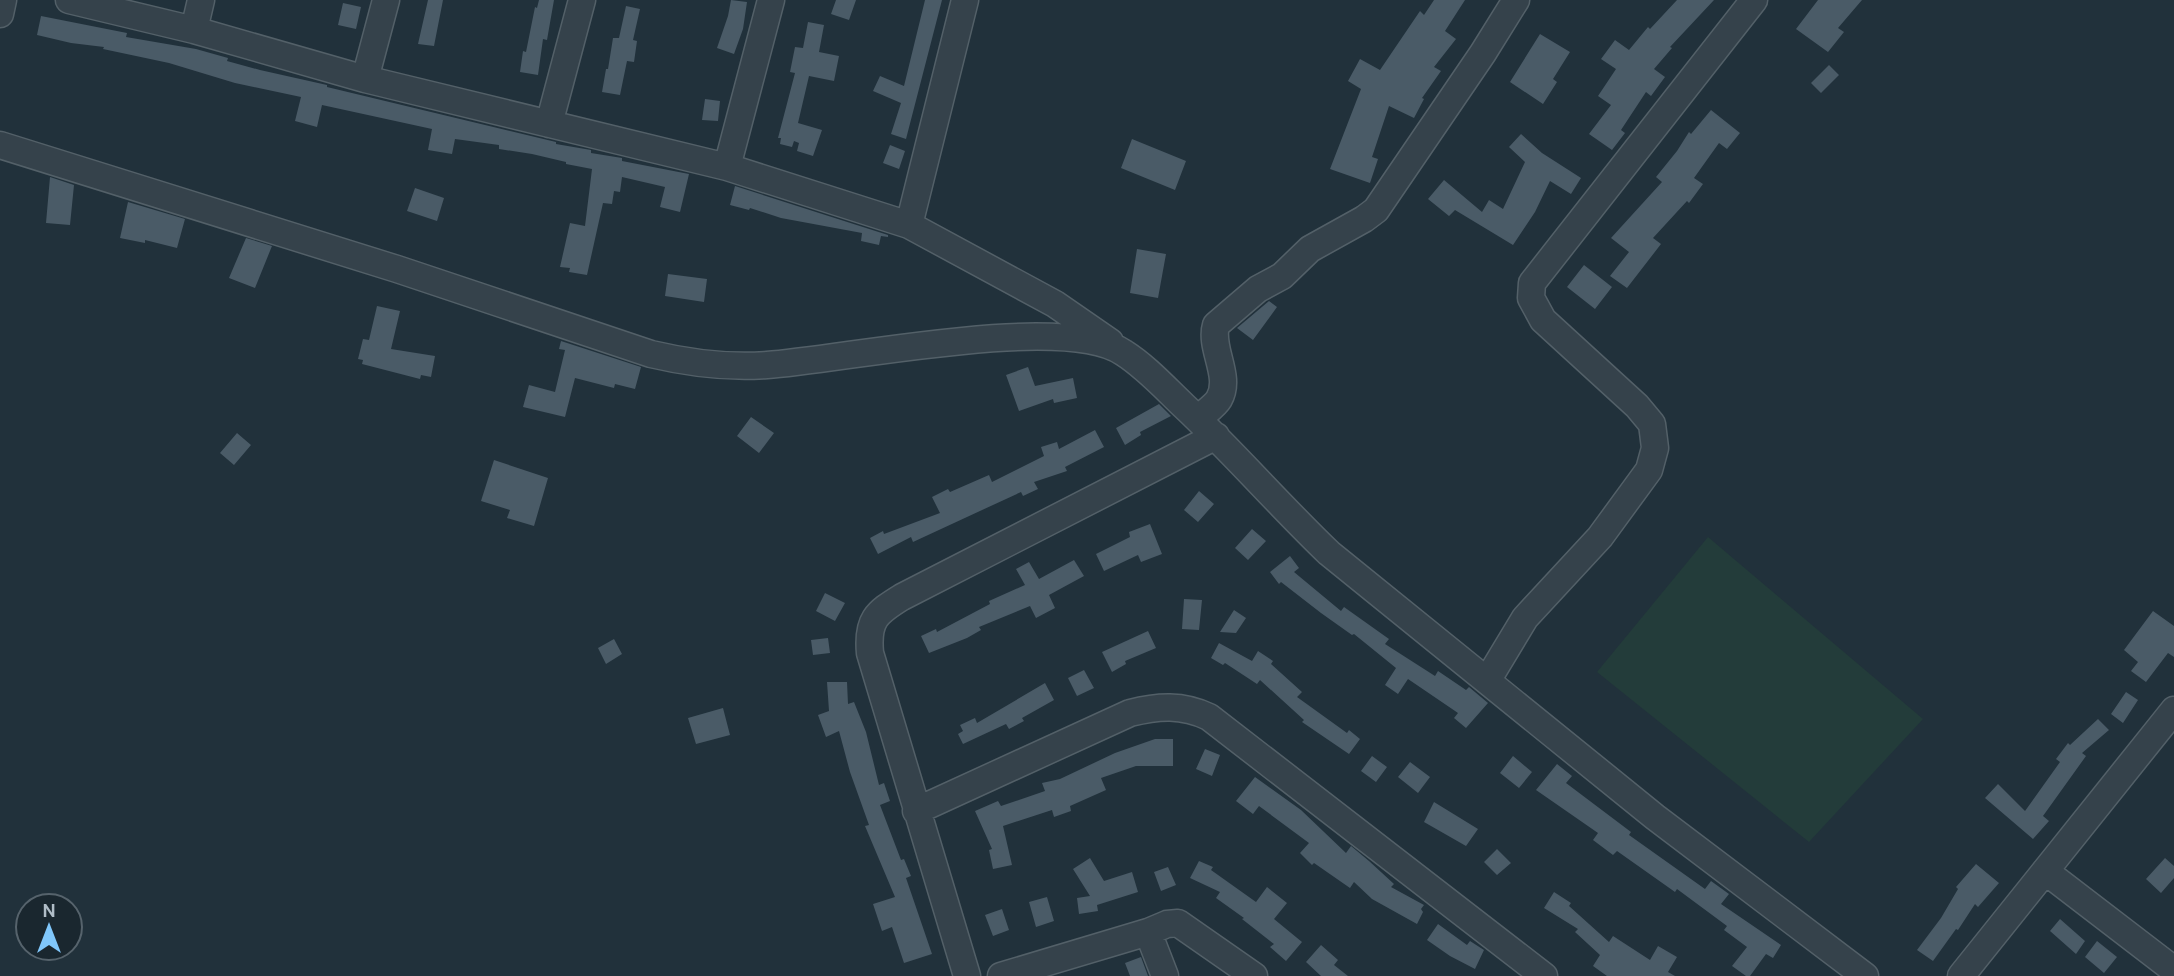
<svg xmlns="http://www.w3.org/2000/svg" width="2174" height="976" viewBox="0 0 2174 976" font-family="Overpass,sans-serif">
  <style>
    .green { fill: #233c3a }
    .building { fill: #4a5b67 }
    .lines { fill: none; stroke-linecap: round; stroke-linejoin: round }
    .minor-casing { stroke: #536068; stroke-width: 29 }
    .minor { stroke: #35424b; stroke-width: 26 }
  </style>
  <rect width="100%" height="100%" fill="#21313b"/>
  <!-- green -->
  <path class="green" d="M1708 537 1923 719 1809 842 1597 672Z"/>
  <!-- building -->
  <path class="building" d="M428 0H443L434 46 418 44Z
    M539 0H554L547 40 543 39 538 75 520 72 523 51 526 52 535 7 537 8Z
    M731 0 747 2 743 29 734 54 717 48 728 16Z
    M836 0H856L849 20 831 14Z
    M925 0H942L906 139 891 134 901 103 873 91 880 76 904 86Z
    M1434 0H1465L1445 31 1456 39 1434 67 1441 71 1422 98 1424 99 1414 118 1389 106 1372 157 1378 159 1370 183 1330 169 1361 89 1348 81 1360 59 1380 70 1420 11 1424 15Z
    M1677 0H1714L1670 47 1672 48 1654 69 1665 77 1651 96 1646 92 1621 130 1625 133 1612 150 1589 134 1611 105 1598 96 1616 69 1601 59 1615 40 1629 50 1648 27 1650 29Z
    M1818 0H1862L1838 28 1844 32 1828 52 1796 29Z
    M343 3 361 7 356 29 338 25Z
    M626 6 640 9 633 40 637 41 634 62 627 61 620 95 602 92 606 69H608L613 38H619Z
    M41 16 127 33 126 37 196 49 228 58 227 61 260 70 327 85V87L556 142V144L591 150V153L622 158V161L689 174 680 212 660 207 665 187 622 177 620 192 614 191 612 204 603 203 587 275 569 272 570 268 560 267 570 223 585 226 592 169 566 164V162L532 154 499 149V145L455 139 452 154 428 150 432 129 322 105 317 127 295 121 301 97 235 83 169 63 103 49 104 47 71 43 37 35Z
    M808 22 824 25 819 52 839 56 834 81 809 76 798 123 822 130 813 156 797 151 799 143 794 141 792 147 780 144 781 138H778L795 73 790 72 795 47 803 48Z
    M1540 34 1570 52 1553 79 1557 82 1543 104 1510 82Z
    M1829 65 1839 75 1821 93 1811 83Z
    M705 99 720 101 718 121 702 120Z
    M1711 110 1740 133 1727 149 1719 143 1694 178 1703 184 1689 203 1687 201 1653 238 1661 244 1627 288 1610 276 1629 252 1611 238 1662 182 1656 177 1677 151 1689 132 1691 134Z
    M1521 134 1542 153 1581 178 1571 194 1550 181 1535 212 1513 245 1455 210 1449 216 1428 199 1444 180 1482 212 1489 200 1503 209 1525 162 1509 147Z
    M1132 139 1186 161 1175 190 1121 168Z
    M890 145 905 151 899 169 883 163Z
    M50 177 74 185 70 225 46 223Z
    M735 186 888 235V237L881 236 879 245 861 241 862 233 781 218 750 208 749 210 730 205Z
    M415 188 444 198 437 221 407 211Z
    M128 202 185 219 177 248 145 240V243L120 238Z
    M246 238 272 246 255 288 229 278Z
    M1137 249 1166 254 1158 298 1130 293Z
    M1584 265 1612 287 1595 309 1567 287Z
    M668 274 707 279 704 302 665 296Z
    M1269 301 1277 307 1253 340 1237 328Z
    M377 306 400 311 391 349 435 356 431 377 421 375 420 379 362 364 363 360 358 359 363 339 369 340Z
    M561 341 641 367 635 389 615 384 614 388 575 378 565 417 523 407 529 385 555 392 565 350 559 349Z
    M1028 367 1035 386 1073 378 1077 398 1054 403 1053 399 1019 411 1006 375Z
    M1159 404 1171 416 1140 432 1141 435 1125 445 1116 428Z
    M751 417 774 433 759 453 737 436Z
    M1095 430 1104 447 1065 467 1067 471 1034 482 1038 489 1023 496 1021 492 913 542 911 537 878 554 870 538 883 531 884 534 940 513 932 497 948 489 950 492 989 475 992 482 1044 456 1041 447 1057 442 1059 449Z
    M237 433 251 445 234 465 220 453Z
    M494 460 548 478 534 526 507 518 510 510 481 501Z
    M1199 491 1214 504 1198 522 1184 510Z
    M1150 524 1162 554 1141 562 1138 555 1104 571 1096 554 1130 537 1129 532Z
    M1252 529 1266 541 1248 560 1235 548Z
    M1290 556 1299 568 1294 572 1341 611 1344 607 1389 639 1385 644 1435 676 1438 671 1466 690 1469 687 1488 703 1466 728 1454 718 1458 713 1408 679 1398 694 1385 685 1396 668 1354 634 1352 635 1321 613 1281 582 1279 584 1270 572Z
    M1074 560 1084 576 1049 595 1055 608 1036 618 1030 606 979 627 981 630 967 638 929 653 921 636 936 629 937 632 990 604 989 601 1025 585 1016 569 1029 562 1039 579Z
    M825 593 845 603 835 621 816 611Z
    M1184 599 1202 600 1199 630 1182 629Z
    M1234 610 1246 618 1236 633 1220 632Z
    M2153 611 2174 626V657L2168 653 2146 682 2131 671 2138 662 2124 650Z
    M1148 631 1156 648 1125 661 1126 664 1112 672 1102 652Z
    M828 638 830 653 813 655 811 640Z
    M614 639 622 654 606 664 598 648Z
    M1219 643 1252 661 1258 651 1273 661 1271 664 1302 692 1297 697 1347 733 1349 730 1360 739 1349 754 1302 722 1304 720 1260 680 1257 684 1225 663 1223 665 1211 658Z
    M1084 670 1094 688 1077 696 1068 678Z
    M827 682H847L848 704 854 702 866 732 879 785 884 783 890 801 880 805 901 860 904 859 911 876 906 878 932 954 904 963 892 927 882 931 873 904 895 897 865 826 869 825 850 772 839 731 826 737 818 715 829 711Z
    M1045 683 1054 700 1022 718 1024 721 1009 729 1006 724 963 744 958 734 963 731 960 725 975 718 977 723Z
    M2126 692 2138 700 2123 723 2111 714Z
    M723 708 730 735 696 744 688 718Z
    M2098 719 2109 730 2082 753 2086 756 2043 816 2049 821 2033 839 1985 798 1998 784 2025 811 2060 762 2056 759 2068 743 2070 745Z
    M1155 739H1173V766H1136L1101 778 1106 790 1070 806 1071 811 1054 817 1052 810 1003 826 1012 865 993 869 989 850 992 849 975 811 998 801 1001 806 1045 791 1042 783 1060 779 1115 753Z
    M1205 749 1220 755 1212 776 1196 769Z
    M1372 756 1387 767 1376 782 1361 771Z
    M1513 756 1532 772 1519 788 1500 773Z
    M1410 762 1430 777 1418 793 1398 777Z
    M1557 764 1572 776 1566 783 1631 832 1629 835 1705 889 1711 881 1729 894 1721 904 1781 945 1773 958 1766 954 1750 976H1746L1732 966 1747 947 1724 930 1727 926 1677 889 1675 892 1617 851 1613 855 1593 840 1598 833 1536 790Z
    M1255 777 1301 810 1346 853 1351 846 1369 861 1394 884 1391 887 1424 905 1421 909 1423 912 1417 924 1372 899 1354 882 1350 888 1314 863 1312 865 1300 853 1309 843 1259 806 1253 814 1236 801Z
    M1434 802 1478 829 1466 846 1424 822Z
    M1497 849 1511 863 1497 875 1484 862Z
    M1090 858 1104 881 1132 872 1138 892 1097 905 1098 911 1079 914 1077 898 1090 896 1073 869Z
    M2165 858 2174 866V878L2161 893 2146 879Z
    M1199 861 1213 867 1211 870 1256 902 1267 887 1287 903 1274 919 1302 942 1286 961 1270 947 1274 944 1242 919 1244 918 1216 898 1220 892 1190 878Z
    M1976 864 1999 883 1978 907 1975 904 1958 930 1956 929 1933 961 1917 950 1941 918 1958 889 1956 887Z
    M1168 867 1176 885 1161 891 1154 872Z
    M1554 892 1571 903 1569 906 1609 942 1613 936 1650 960 1658 946 1677 957 1668 972 1675 976H1607L1593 966 1600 955 1575 932 1578 929 1544 908Z
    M1047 897 1054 921 1036 927 1029 902Z
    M1002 909 1009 930 993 936 985 915Z
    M2060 919 2085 941 2076 954 2050 931Z
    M1438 924 1467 945 1470 941 1484 950 1475 969 1450 956 1427 940Z
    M2097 941 2117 957 2104 973 2085 957Z
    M1321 945 1338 960 1334 965 1348 976H1321L1306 962Z
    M1141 957 1148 976H1130L1125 963Z"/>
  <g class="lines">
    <!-- minor casing -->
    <g class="minor-casing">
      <path id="minor" d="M69 0 194 30 365 79 727 167 909 225 1055 304 1110 342
        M0 14 3 0
        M194 30 201 0
        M365 79 386 0
        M549 124 582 0
        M0 145 397 269 651 354C689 363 727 368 767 365 844 360 1064 312 1124 353 1146 367 1165 388 1184 406 1234 453 1279 505 1329 553L1655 817 1865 976
        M727 167 771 0
        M909 225 965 0
        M1198 419C1204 413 1215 406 1219 399 1232 376 1209 348 1216 325L1258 289 1282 276 1310 249 1364 219 1376 210 1483 53 1516 0
        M1487 681 1525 618 1600 537 1649 470 1655 448 1652 424 1637 406 1543 320 1531 298 1532 283 1754 0
        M916 811 1130 713C1158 706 1182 704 1209 717L1544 976
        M2045 871 2174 970
        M1148 932 1165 976
        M967 976 870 653C867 620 876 613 902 597L1216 436
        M1001 976 1148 932 1167 924 1178 923 1254 976
        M1961 976 2174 710"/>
    </g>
    <!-- minor -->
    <use href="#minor" class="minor"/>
  </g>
  <!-- north arrow -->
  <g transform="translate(49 927)"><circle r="33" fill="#1a272f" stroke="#56636c" stroke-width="2"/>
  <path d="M0-5L12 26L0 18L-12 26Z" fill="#80c7fb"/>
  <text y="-10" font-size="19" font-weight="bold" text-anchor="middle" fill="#b0bdc7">N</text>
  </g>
</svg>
